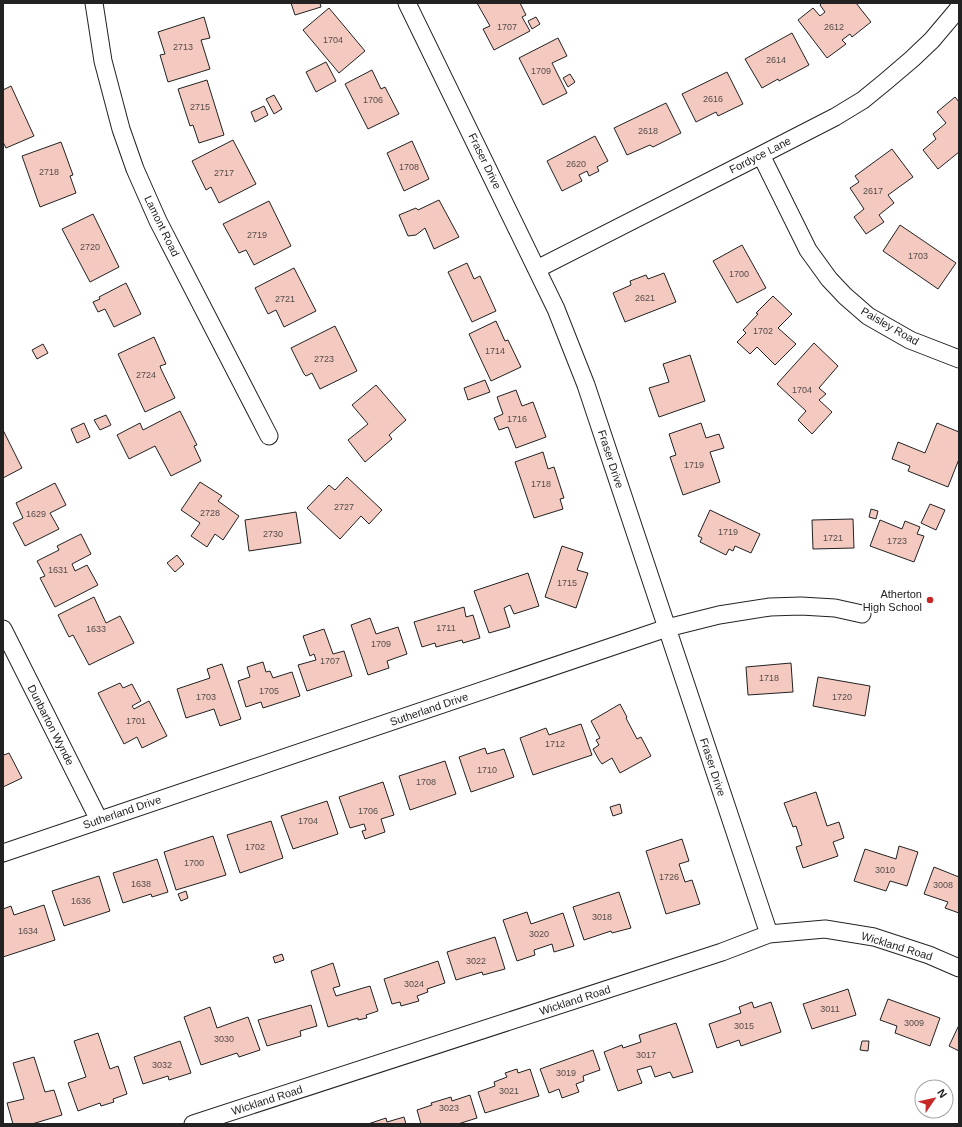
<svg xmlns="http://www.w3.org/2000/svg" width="962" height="1127" viewBox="0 0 962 1127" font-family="Arial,sans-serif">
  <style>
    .building { fill: #f3c9c0; stroke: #222 }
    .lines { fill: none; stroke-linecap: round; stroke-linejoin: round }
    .street-casing { stroke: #222; stroke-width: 19 }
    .street { stroke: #fff; stroke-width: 17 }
    .poi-dot { fill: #c62828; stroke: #fff; stroke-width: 1.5 }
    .labels { text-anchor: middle; stroke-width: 3; stroke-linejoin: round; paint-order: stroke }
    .number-label { font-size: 9px; fill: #564c4a }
    .street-label { font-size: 11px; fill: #222; stroke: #fff }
    .poi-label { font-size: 11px; fill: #222; stroke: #fff; text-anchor: end }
  </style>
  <rect width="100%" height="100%" fill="#fff"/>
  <!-- building -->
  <path class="building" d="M291 3H320L321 7 295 15Z
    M477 3H520L526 15 522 17 530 31 494 50 483 29 490 26Z
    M822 3H856L871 22 852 37 850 34 842 40 846 44 827 58 798 20 813 8 820 16 825 12 820 5Z
    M329 8 365 51 339 73 303 30Z
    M204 17 210 38 201 40 210 69 168 82 160 55 165 54 158 32Z
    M536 17 540 24 532 29 528 21Z
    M792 33 809 65 779 81 778 79 762 88 745 59Z
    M558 38 567 56 552 63 567 93 543 105 519 58Z
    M326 62 336 81 316 92 306 72Z
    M372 70 381 89 385 87 399 114 368 129 345 84Z
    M727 72 743 104 718 116 716 112 696 122 682 94Z
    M570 74 575 82 568 87 563 78Z
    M207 80 224 135 199 143 193 125 190 126 178 89Z
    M11 86 34 136 6 148 3 142V90Z
    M274 95 282 109 274 114 266 99Z
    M955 97 959 102V152L938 169 923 150 936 139 933 134 946 123 937 112Z
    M666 103 681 133 653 147 650 145 627 155 614 128Z
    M264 106 268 115 255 122 251 112Z
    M595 136 608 161 597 167 599 171 589 176 587 171 579 175 582 181 562 191 547 161Z
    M233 140 256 184 219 203 211 187 206 190 192 161Z
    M412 141 429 179 404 191 387 153Z
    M61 142 73 175 70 176 76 193 40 207 22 156Z
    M892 149 913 177 888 195 894 203 879 215 884 222 866 234 854 217 864 209 850 188 859 182 855 176Z
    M439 200 459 237 434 249 425 228 416 235 408 236 399 215 416 208 418 210Z
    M269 201 291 246 254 265 246 250 239 253 223 224Z
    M93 214 119 267 90 282 62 229Z
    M900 225 956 263 938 289 883 251Z
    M742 245 766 288 737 303 713 261Z
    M467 263 474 279 480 276 496 311 472 322 448 272Z
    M294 268 316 311 284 327 276 310 268 314 255 288Z
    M664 273 676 302 625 322 613 293 631 285 630 281 646 275 648 279Z
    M126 283 141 314 114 327 105 309 98 312 93 302 100 299 99 297Z
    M773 296 792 314 778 328 796 344 775 365 757 347 750 354 737 342 746 333 743 330 758 314 756 313Z
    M496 321 505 341 508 340 521 367 491 381 469 334Z
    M335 326 357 371 320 389 312 373 306 376 304 374 291 348Z
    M154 337 166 364 160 366 161 369 175 398 145 412 118 354Z
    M814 343 838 366 819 388 826 394 819 400 832 412 812 434 798 420 806 411 777 384Z
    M43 344 48 353 37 359 32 350Z
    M690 355 705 401 659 417 649 388 669 382 663 364Z
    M485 380 490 392 468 400 464 388Z
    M376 385 406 420 389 435 392 439 365 462 348 440 368 424 352 405Z
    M516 390 522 406 533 402 546 437 516 448 508 427 499 430 494 418 503 414 497 397Z
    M180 411 197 445 194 446 201 461 171 476 155 446 129 459 117 435 140 423 143 430Z
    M106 415 111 425 100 430 94 420Z
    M84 423 90 437 77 443 71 429Z
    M701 423 706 438 719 434 724 448 710 452 720 482 683 495 670 457 676 455 669 434Z
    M937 423 959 432V459L948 487 908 471 910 466 892 459 898 442 925 453Z
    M3 430 22 468 3 478Z
    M543 452 548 469 554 467 564 498 560 499 563 509 534 518 515 462Z
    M347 477 382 510 369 524 361 516 340 539 307 508 329 485 335 490Z
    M200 482 222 496 218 501 239 516 223 540 215 534 207 547 191 536 200 523 181 510Z
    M55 483 66 505 50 513 59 529 25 546 13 523 23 518 16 503Z
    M930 504 945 510 936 530 921 523Z
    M871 509 878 511 876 519 869 517Z
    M710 510 760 534 751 553 735 546 733 551 729 549 726 555 700 542 702 538 698 536Z
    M296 512 301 543 249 551 245 520Z
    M853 519 854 548 813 549 812 520Z
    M880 520 902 529 905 521 920 527 917 534 924 536 914 562 870 546Z
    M81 534 91 554 72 564 75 571 87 565 98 585 55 607 40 578 45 576 37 561 59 550 57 546Z
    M562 546 583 553 577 570 588 573 576 608 545 597Z
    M177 555 184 564 175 572 167 563Z
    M528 573 539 606 514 614 510 605 504 608 510 627 489 633 474 591Z
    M94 597 106 623 120 616 134 643 89 665 73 635 69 637 58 615Z
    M464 607 466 617 473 615 480 638 463 643 462 640 436 647 435 643 422 647 414 622Z
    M370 618 376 634 398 627 407 654 387 661 389 668 368 675 351 625Z
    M324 629 333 654 344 651 352 676 307 691 298 665 316 660 314 654 310 656 303 636Z
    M263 662 266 672 270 671 273 678 292 672 300 696 263 708 261 702 246 707 238 681 250 677 247 667Z
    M791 663 793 692 748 695 746 667Z
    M222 664 241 719 220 726 214 709 186 718 177 689 210 678 207 669Z
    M818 677 870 686 865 716 813 706Z
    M120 683 123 688 132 684 134 688 141 701 132 706 134 709 149 701 167 736 142 748 137 737 124 744 98 693Z
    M620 704 627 717 626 718 637 739 641 737 651 756 620 773 612 758 602 764 599 760 593 749 599 745 596 740 600 738 591 721Z
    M581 724 592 755 533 775 520 738 546 728 549 735Z
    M485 748 487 754 504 749 514 777 471 792 459 757Z
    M3 753 4 755 9 753 22 778 3 787Z
    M445 761 456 794 410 810 399 776Z
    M383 782 394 815 381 819 385 832 365 839 362 831 366 830 364 824 350 828 339 797Z
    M816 792 827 826 839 822 844 838 833 842 838 856 803 868 796 847 802 845 796 826 793 827 784 803Z
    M327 801 338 834 293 849 281 816Z
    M620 804 622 813 613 816 610 807Z
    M271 821 283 858 240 873 227 835Z
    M213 836 226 875 176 890 164 852Z
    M682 839 689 861 679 864 685 882 692 880 700 904 666 914 646 851Z
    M899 846 918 852 907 886 890 881 886 891 854 881 865 849 896 859Z
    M157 859 168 892 152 897 151 894 123 903 113 873Z
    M934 867 959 877V913L945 908 948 902 924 894Z
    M99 876 110 911 64 926 52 891Z
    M186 891 188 898 181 901 178 894Z
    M619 892 631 928 612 933 611 931 584 940 573 907Z
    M44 905 55 940 3 957V909L11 906 14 915Z
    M527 912 531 924 563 913 574 946 554 952 552 944 534 950 535 955 517 961 503 920Z
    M495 937 505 969 483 975 482 972 456 980 447 952Z
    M282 954 284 960 275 963 273 957Z
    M438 961 445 983 427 989 428 992 417 996 419 1001 401 1006 400 1002 392 1004 384 979Z
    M333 963 340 986 333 988 336 996 370 986 378 1011 366 1015 367 1018 358 1020V1018L328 1027 311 971Z
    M848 989 856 1015 812 1029 803 1004Z
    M888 999 940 1018 930 1046 895 1033 897 1026 880 1020Z
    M752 1002 754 1008 771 1002 781 1032 741 1046 739 1040 717 1048 709 1024 741 1013 739 1007Z
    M311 1005 317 1026 300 1031 301 1036 267 1046 258 1020Z
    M210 1007 217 1028 248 1017 260 1050 239 1057 237 1053 201 1065 184 1017Z
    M676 1023 693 1072 673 1078 670 1072 655 1077 651 1066 637 1070 642 1083 618 1091 604 1052 622 1045 623 1048 641 1042 639 1035Z
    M959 1025V1051L949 1046Z
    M98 1033 110 1069 118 1066 127 1094 113 1099 114 1102 101 1106 100 1103 78 1111 68 1083 86 1077 74 1041Z
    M180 1041 191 1073 169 1080 168 1076 143 1084 134 1057Z
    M862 1041H869L868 1051 860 1050Z
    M593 1050 600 1070 583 1076 584 1081 576 1084 579 1092 562 1098 559 1089 549 1093 540 1069Z
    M34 1057 45 1092 54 1090 62 1115 32 1124H13L7 1103 24 1099 13 1063Z
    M517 1069 518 1073 530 1069 539 1096 485 1113 478 1092 495 1086 494 1082 507 1077 505 1073Z
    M470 1095 477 1118 458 1124H421L417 1110 432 1105 431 1103 451 1097 452 1101Z
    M404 1117 406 1124H368L386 1118 387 1122Z"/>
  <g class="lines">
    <!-- street casing -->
    <g class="street-casing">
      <path id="street" d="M94 3 103 61 121 129 135 169 158 221 269 436
        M407 3 556 309 586 385 769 934
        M761 155 808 250 829 279 845 296 868 316 910 340 959 359
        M537 269 761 155 835 117 863 100 885 82 912 59 932 40 959 8
        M3 629 99 820
        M3 853 667 628 719 615 770 607 801 606 835 608 862 614
        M193 1124 722 952 769 934 825 929 874 937 929 955 959 968"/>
    </g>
    <!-- street -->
    <use href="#street" class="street"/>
  </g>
  <!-- markers -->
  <circle class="poi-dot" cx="930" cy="600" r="4"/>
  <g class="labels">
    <!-- number labels -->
    <g class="number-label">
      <text x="507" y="30">1707</text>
      <text x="834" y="30">2612</text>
      <text x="333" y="43">1704</text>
      <text x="183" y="50">2713</text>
      <text x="776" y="63">2614</text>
      <text x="541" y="74">1709</text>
      <text x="713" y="102">2616</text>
      <text x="373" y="103">1706</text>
      <text x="200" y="110">2715</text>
      <text x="648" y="134">2618</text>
      <text x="576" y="167">2620</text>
      <text x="409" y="170">1708</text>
      <text x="49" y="175">2718</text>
      <text x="224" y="176">2717</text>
      <text x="873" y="194">2617</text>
      <text x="257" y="238">2719</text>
      <text x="90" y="250">2720</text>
      <text x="918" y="259">1703</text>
      <text x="739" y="277">1700</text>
      <text x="645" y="301">2621</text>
      <text x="285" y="302">2721</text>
      <text x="763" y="334">1702</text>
      <text x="495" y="354">1714</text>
      <text x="324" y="362">2723</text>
      <text x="146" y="378">2724</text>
      <text x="802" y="393">1704</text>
      <text x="517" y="422">1716</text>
      <text x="694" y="468">1719</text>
      <text x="541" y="487">1718</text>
      <text x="344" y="510">2727</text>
      <text x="210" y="516">2728</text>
      <text x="36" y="517">1629</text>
      <text x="728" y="535">1719</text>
      <text x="273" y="537">2730</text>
      <text x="833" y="541">1721</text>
      <text x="897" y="544">1723</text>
      <text x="58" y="573">1631</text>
      <text x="567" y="586">1715</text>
      <text x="446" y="631">1711</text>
      <text x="96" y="632">1633</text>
      <text x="381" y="647">1709</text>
      <text x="330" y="664">1707</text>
      <text x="769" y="681">1718</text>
      <text x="269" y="694">1705</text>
      <text x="206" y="700">1703</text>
      <text x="842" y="700">1720</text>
      <text x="136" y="724">1701</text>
      <text x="555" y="747">1712</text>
      <text x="487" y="773">1710</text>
      <text x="426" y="785">1708</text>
      <text x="368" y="814">1706</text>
      <text x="308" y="824">1704</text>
      <text x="255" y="850">1702</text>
      <text x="194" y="866">1700</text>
      <text x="885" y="873">3010</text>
      <text x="669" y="880">1726</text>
      <text x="141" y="887">1638</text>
      <text x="943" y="888">3008</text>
      <text x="81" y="904">1636</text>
      <text x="602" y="920">3018</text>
      <text x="28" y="934">1634</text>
      <text x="539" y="937">3020</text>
      <text x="476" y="964">3022</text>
      <text x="414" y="987">3024</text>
      <text x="830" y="1012">3011</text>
      <text x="914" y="1026">3009</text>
      <text x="744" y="1029">3015</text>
      <text x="224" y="1042">3030</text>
      <text x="646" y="1058">3017</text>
      <text x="162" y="1068">3032</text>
      <text x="566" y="1076">3019</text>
      <text x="509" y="1094">3021</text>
      <text x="449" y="1111">3023</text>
    </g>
    <!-- street labels -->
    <g class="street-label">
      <text transform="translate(760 155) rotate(-27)" y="4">Fordyce Lane</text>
      <text transform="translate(485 161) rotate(64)" y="4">Fraser Drive</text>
      <text transform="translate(162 226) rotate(64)" y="4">Lamont Road</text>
      <text transform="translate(890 326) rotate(30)" y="4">Paisley Road</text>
      <text transform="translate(611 459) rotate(72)" y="4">Fraser Drive</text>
      <text transform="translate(429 709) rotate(-19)" y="4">Sutherland Drive</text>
      <text transform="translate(51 725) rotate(63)" y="4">Dunbarton Wynde</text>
      <text transform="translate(713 767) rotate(72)" y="4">Fraser Drive</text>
      <text transform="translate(122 812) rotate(-19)" y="4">Sutherland Drive</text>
      <text transform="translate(897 946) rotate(17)" y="4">Wickland Road</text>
      <text transform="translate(575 1000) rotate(-18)" y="4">Wickland Road</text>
      <text transform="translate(267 1100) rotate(-18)" y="4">Wickland Road</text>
    </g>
    <!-- poi labels -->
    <g class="poi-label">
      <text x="922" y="598">Atherton<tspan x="922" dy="13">High School</tspan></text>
    </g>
  </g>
  <!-- border -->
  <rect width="962" height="1127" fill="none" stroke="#222222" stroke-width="8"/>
  <!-- north arrow -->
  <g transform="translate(934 1099) rotate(56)"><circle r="19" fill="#ffffff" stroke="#a7a7a7"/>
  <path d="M0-3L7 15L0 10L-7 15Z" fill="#c62828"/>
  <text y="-6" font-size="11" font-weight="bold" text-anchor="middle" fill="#222222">N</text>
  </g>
</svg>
